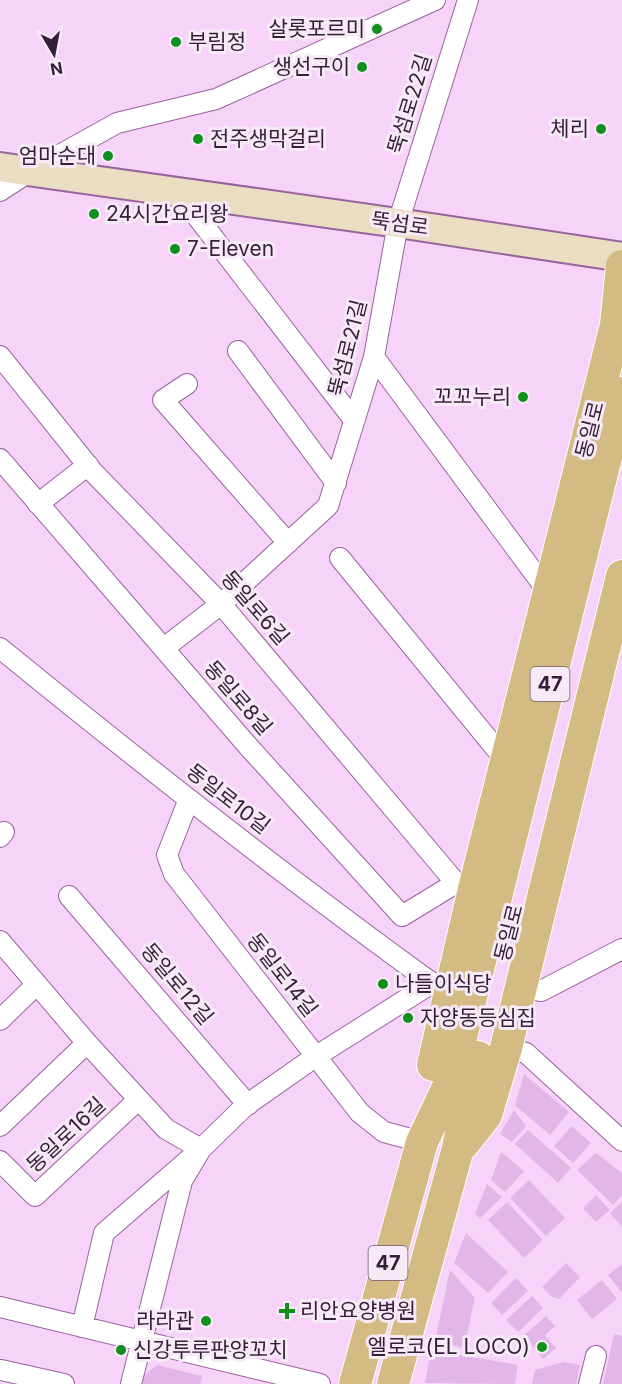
<svg xmlns="http://www.w3.org/2000/svg" width="622" height="1384" viewBox="0 0 622 1384" font-family="Inter,'Noto Sans KR',sans-serif">
  <style>
    .building { fill: #e3b6e8 }
    .lines { fill: none; stroke-linecap: round; stroke-linejoin: round }
    .minor-casing { stroke: #99639e; stroke-width: 22 }
    .secondary-casing { stroke: #99639e; stroke-width: 32 }
    .primary-casing { stroke: #fff; stroke-width: 34 }
    .minor { stroke: #fff; stroke-width: 20 }
    .secondary { stroke: #eaddc2; stroke-width: 28 }
    .primary { stroke: #d4bb84; stroke-width: 32 }
    .poi-dot { fill: #118f1e; stroke: #f6eaf7; stroke-width: 2 }
    .labels { text-anchor: middle; stroke-width: 6; stroke-linejoin: round; paint-order: stroke }
    .shield { fill: #f6eaf7; stroke: #6f5b71; stroke-width: 1.5 }
    .shield-label { font-size: 20px; font-weight: bold; fill: #351e37 }
    .poi-label { font-size: 21px; fill: #351e37; stroke: #f6eaf7; text-anchor: start }
    .street-label { font-size: 21px; fill: #351e37; stroke: #f6eaf7 }
  </style>
  <rect width="100%" height="100%" fill="#f7d3fa"/>
  <!-- building -->
  <path class="building" d="M524 1074 569 1112 550 1135 515 1105Z
    M514 1110 526 1126 512 1142 500 1134Z
    M572 1126 591 1143 573 1163 554 1146Z
    M528 1130 571 1168 558 1183 515 1144Z
    M501 1152 524 1171 505 1192 491 1180Z
    M596 1153 622 1173V1195L613 1205 577 1170Z
    M529 1180 565 1218 546 1236 510 1198Z
    M487 1184 502 1197 480 1218 475 1214Z
    M596 1195 610 1210 596 1222 583 1208Z
    M507 1202 543 1240 524 1258 488 1220Z
    M622 1202V1227L610 1213Z
    M466 1233 508 1272 488 1293 454 1263Z
    M566 1263 580 1277 559 1299 552 1297 542 1287Z
    M622 1264V1293L608 1275Z
    M450 1270 475 1298 464 1348 435 1341Z
    M516 1278 528 1291 502 1315 491 1303Z
    M602 1280 617 1299 592 1319 577 1300Z
    M532 1296 543 1308 518 1332 506 1320Z
    M546 1316 555 1326 545 1335 556 1348 543 1359 524 1335Z
    M614 1334 622 1336V1384H603Z
    M431 1350 518 1365 515 1384 425 1383Z
    M564 1362 580 1365 576 1384H532L535 1370Z
    M157 1365 202 1376 200 1384H138L139 1379Z"/>
  <g class="lines">
    <!-- minor casing -->
    <g class="minor-casing">
      <path id="minor" d="M0 191 29 172 117 123 216 99 435 0
        M178 192 354 420
        M238 351 336 483
        M0 356 93 472 221 604 456 883 475 885
        M374 357 549 593
        M187 384 163 400 288 543
        M0 459 247 745 402 916 456 883
        M38 504 88 465
        M340 558 506 761
        M0 648C141 763 284 876 432 983
        M164 648 221 604 328 506 374 357 398 223 468 0
        M189 799 167 855 174 874 360 1113 384 1132 422 1142
        M0 837 4 832
        M69 896 248 1105
        M0 941 87 1043 166 1129 201 1149 104 1233 82 1327
        M522 986 541 991 622 949
        M0 1020 37 984
        M506 1048 526 1053 622 1141
        M0 1126 87 1043
        M0 1161 35 1196 138 1100
        M0 1307 320 1384
        M1 1370 64 1384
        M131 1384 182 1181 201 1149 245 1106 315 1057 432 983 451 985
        M589 1384 596 1356"/>
    </g>
    <!-- secondary casing -->
    <g class="secondary-casing">
      <path id="secondary" d="M0 167 398 223 622 257"/>
    </g>
    <!-- primary casing -->
    <g class="primary-casing">
      <path id="primary" d="M433 1065 475 885 616 325 622 266
        M463 1144 486 1115 506 1048 622 576
        M355 1384 422 1142 449 1085 622 393
        M393 1384 457 1152 478 1057"/>
    </g>
    <!-- minor -->
    <use href="#minor" class="minor"/>
    <!-- secondary -->
    <use href="#secondary" class="secondary"/>
    <!-- primary -->
    <use href="#primary" class="primary"/>
  </g>
  <!-- markers -->
  <g class="poi-dot">
    <circle cx="377" cy="29" r="6"/>
    <circle cx="176" cy="42" r="6"/>
    <circle cx="362" cy="67" r="6"/>
    <circle cx="601" cy="129" r="6"/>
    <circle cx="198" cy="139" r="6"/>
    <circle cx="108" cy="156" r="6"/>
    <circle cx="94" cy="214" r="6"/>
    <circle cx="175" cy="249" r="6"/>
    <circle cx="523" cy="397" r="6"/>
    <circle cx="383" cy="984" r="6"/>
    <circle cx="408" cy="1018" r="6"/>
    <path d="M284 1302h6v6h6v6h-6v6h-6v-6h-6v-6h6z"/>
    <circle cx="206" cy="1321" r="6"/>
    <circle cx="542" cy="1347" r="6"/>
    <circle cx="121" cy="1350" r="6"/>
  </g>
  <g class="labels">
    <!-- shield labels -->
    <g class="shield">
      <rect x="530.5" y="667" width="39" height="34" rx="4.5"/>
      <rect x="368.5" y="1246" width="39" height="34" rx="4.5"/>
    </g>
    <g class="shield-label">
      <text x="550" y="691">47</text>
      <text x="388" y="1270">47</text>
    </g>
    <!-- poi labels -->
    <g class="poi-label">
      <text x="365" y="36" text-anchor="end">살롯포르미</text>
      <text x="188" y="49">부림정</text>
      <text x="350" y="74" text-anchor="end">생선구이</text>
      <text x="589" y="136" text-anchor="end">체리</text>
      <text x="210" y="146">전주생막걸리</text>
      <text x="96" y="163" text-anchor="end">엄마순대</text>
      <text x="106" y="221">24시간요리왕</text>
      <text x="187" y="256">7-Eleven</text>
      <text x="511" y="404" text-anchor="end">꼬꼬누리</text>
      <text x="395" y="991">나들이식당</text>
      <text x="420" y="1025">자양동등심집</text>
      <text x="300" y="1318">리안요양병원</text>
      <text x="194" y="1328" text-anchor="end">라라관</text>
      <text x="530" y="1354" text-anchor="end">엘로코(EL LOCO)</text>
      <text x="133" y="1357">신강투루판양꼬치</text>
    </g>
    <!-- street labels -->
    <g class="street-label">
      <text transform="translate(410 104) rotate(-73)" y="7">뚝섬로22길</text>
      <text transform="translate(400 224) rotate(8)" y="7">뚝섬로</text>
      <text transform="translate(348 348) rotate(-76)" y="7">뚝섬로21길</text>
      <text transform="translate(590 430) rotate(-76)" y="7">동일로</text>
      <text transform="translate(255 608) rotate(49)" y="7">동일로6길</text>
      <text transform="translate(238 698) rotate(49)" y="7">동일로8길</text>
      <text transform="translate(228 799) rotate(38)" y="7">동일로10길</text>
      <text transform="translate(509 933) rotate(-76)" y="7">동일로</text>
      <text transform="translate(282 975) rotate(52)" y="7">동일로14길</text>
      <text transform="translate(177 984) rotate(50)" y="7">동일로12길</text>
      <text transform="translate(66 1135) rotate(-43)" y="7">동일로16길</text>
    </g>
  </g>
  <!-- north arrow -->
  <g transform="translate(54 54) rotate(170)" stroke="#f6eaf7" stroke-width="4.5" paint-order="stroke">
  <path d="M0-4.5L10 22L0 15L-10 22Z" fill="#351e37"/>
  <text y="-9" font-size="16" font-weight="bold" text-anchor="middle" fill="#351e37">N</text>
  </g>
</svg>
